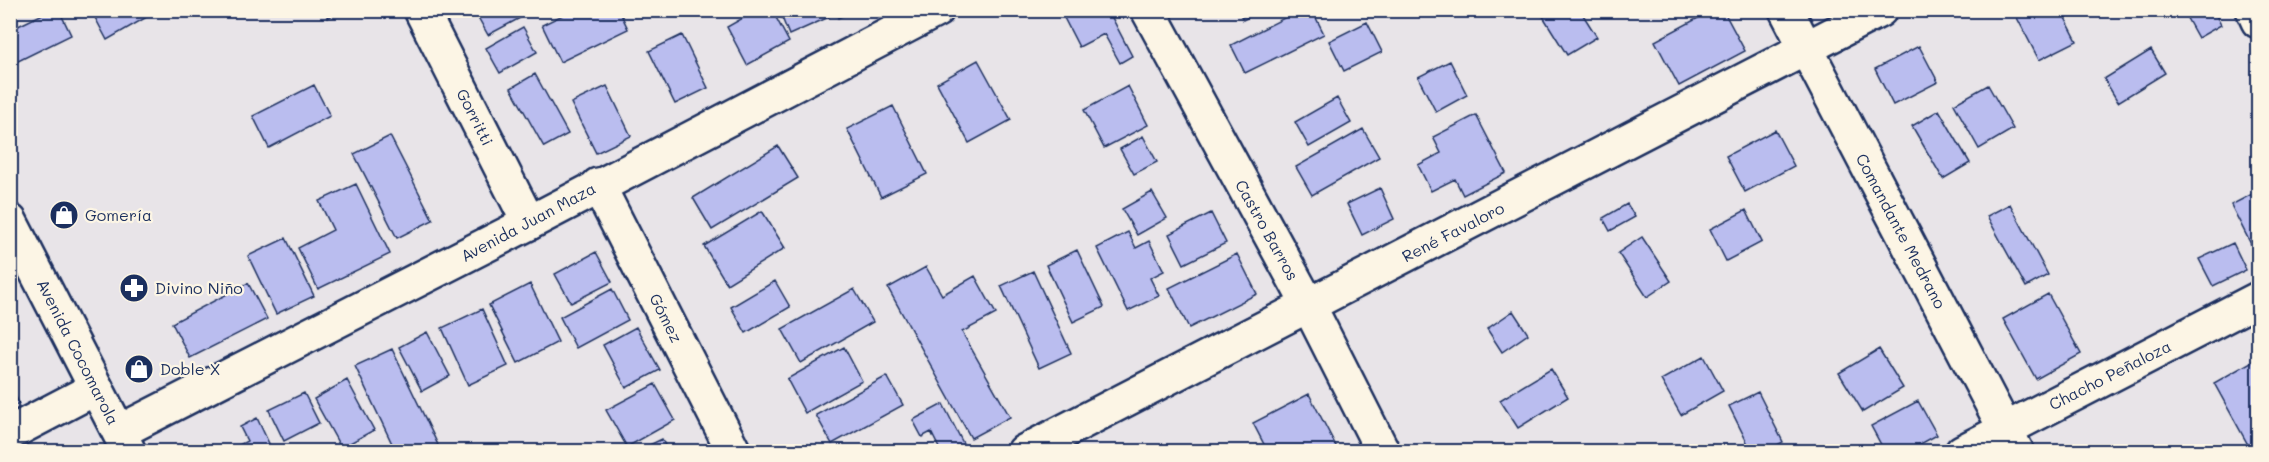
<svg xmlns="http://www.w3.org/2000/svg" width="2269" height="462" viewBox="0 0 2269 462" font-family="Mali,sans-serif">
  <style>
    .building { fill: #babdef; stroke: #1b2f5e; stroke-width: 1.5 }
    .lines { fill: none; stroke-linecap: round; stroke-linejoin: round }
    .minor-casing { stroke: #1b2f5e; stroke-width: 38 }
    .major-casing { stroke: #1b2f5e; stroke-width: 38 }
    .minor { stroke: #fcf5e5; stroke-width: 33 }
    .major { stroke: #fcf5e5; stroke-width: 33 }
    .labels { text-anchor: middle; stroke-width: 4.5; stroke-linejoin: round; paint-order: stroke }
    .street-label { font-size: 16px; fill: #1b2f5e; stroke: #fcf5e5 }
    .poi-label { font-size: 16px; fill: #1b2f5e; stroke: #fcf5e5; text-anchor: start }
  </style>
  <rect width="100%" height="100%" fill="#e8e4e8"/>
  <filter id="ink" filterUnits="userSpaceOnUse"><feTurbulence type="fractalNoise" baseFrequency=".0167" numOctaves="2"/><feDisplacementMap in="SourceGraphic" scale="12" xChannelSelector="R" yChannelSelector="G"/><feConvolveMatrix kernelMatrix="1 2 1 2 8 2 1 2 1" color-interpolation-filters="sRGB"/></filter>
  <g filter="url(#ink)">
    <!-- building -->
    <path class="building" d="M51 10H59L71 35 10 65V30Z
      M91 10H159L107 40Z
      M324 10H341L328 18Z
      M474 10H532L533 11 488 35Z
      M568 10H619L628 29 560 62 542 25 569 12Z
      M757 10H772L789 42 747 65 727 27Z
      M779 10H826L829 17 789 35Z
      M835 10H856L838 18Z
      M1060 10H1108L1132 56 1120 63 1104 34 1079 47Z
      M1238 10H1262L1243 20Z
      M1300 10H1312L1324 34 1245 73 1231 45Z
      M1539 10H1580L1597 37 1567 55Z
      M1713 10H1723L1745 51 1679 86 1655 41Z
      M2013 10H2061L2077 41 2039 60Z
      M2127 10H2144L2130 17Z
      M2213 10 2221 25 2198 38 2183 11Z
      M1367 22 1382 52 1344 71 1329 41Z
      M523 27 537 52 500 73 486 48Z
      M682 35 708 88 675 104 649 51Z
      M1919 46 1938 82 1893 105 1875 69Z
      M2151 50 2165 73 2118 102 2104 79Z
      M978 60 1011 120 969 143 937 83Z
      M1450 61 1467 95 1436 112 1418 77Z
      M535 74 568 134 544 147 511 88Z
      M314 85 330 116 269 148 253 116Z
      M1988 85 2013 129 1979 149 1954 104Z
      M607 86 631 136 596 153 571 103Z
      M1128 86 1148 125 1104 148 1084 110Z
      M1337 98 1351 123 1309 147 1295 122Z
      M893 106 927 174 881 197 847 129Z
      M1939 110 1970 163 1943 179 1912 126Z
      M1476 115 1506 173 1463 195 1455 179 1431 191 1418 165 1441 153 1433 137Z
      M1363 129 1379 157 1312 195 1296 167Z
      M1775 130 1794 166 1745 192 1726 156Z
      M390 136 433 220 397 238 354 154Z
      M1143 136 1157 162 1134 174 1120 149Z
      M778 146 798 178 712 230 693 198Z
      M356 184 390 254 318 289 298 248 333 230 319 201Z
      M1380 188 1394 219 1362 235 1347 204Z
      M2258 191V255L2257 256 2231 205Z
      M1152 192 1167 218 1137 235 1122 209Z
      M1627 204 1635 217 1610 231 1603 218Z
      M2010 204 2048 275 2026 287 1987 216Z
      M1746 210 1762 242 1726 261 1710 229Z
      M762 211 785 248 727 284 704 246Z
      M1211 213 1226 243 1184 264 1169 234Z
      M1128 232 1136 248 1149 241 1164 271 1150 278 1159 296 1128 311 1097 248Z
      M1642 237 1671 281 1647 297 1618 253Z
      M286 238 314 296 276 314 248 256Z
      M2233 243 2246 270 2213 286 2199 259Z
      M1077 250 1104 307 1073 322 1046 265Z
      M596 252 612 282 571 303 555 274Z
      M1237 254 1257 294 1189 328 1169 288Z
      M926 267 942 295 975 276 996 314 962 332 1010 417 971 438 888 288Z
      M1033 271 1071 353 1039 368 1001 286Z
      M775 281 790 307 746 333 731 307Z
      M248 283 267 319 190 358 172 323Z
      M530 284 558 342 518 363 489 305Z
      M612 289 628 320 576 348 560 317Z
      M854 289 873 322 801 363 782 329Z
      M2048 294 2081 354 2036 379 2003 319Z
      M482 309 508 366 468 385 442 328Z
      M1513 311 1528 334 1502 352 1487 329Z
      M636 327 660 370 626 388 603 345Z
      M427 332 450 376 422 391 399 347Z
      M844 347 862 381 805 413 787 379Z
      M392 349 438 445 424 452H396L355 366Z
      M1879 349 1903 388 1863 412 1839 373Z
      M1704 356 1723 391 1681 415 1661 380Z
      M2258 358V452H2252L2214 383Z
      M1551 369 1568 397 1518 428 1500 400Z
      M887 376 903 405 832 444 816 415Z
      M347 380 374 430 341 448 314 399Z
      M655 384 675 420 627 447 606 410Z
      M10 385 19 403 10 408Z
      M1758 392 1783 442 1764 452H1752L1729 406Z
      M304 393 319 423 284 441 269 410Z
      M1309 394 1337 448 1331 452H1268L1253 423Z
      M1918 401 1937 435 1906 452H1885L1871 426Z
      M943 404 967 451 966 452H941L931 432 922 437 913 420Z
      M257 418 273 452H226L247 441 240 427Z
      M662 439 668 452H635Z"/>
    <g class="lines">
      <!-- minor casing -->
      <g class="minor-casing">
        <path id="minor" d="M421 10 529 223
          M1148 10 1309 306 1383 452
          M1786 10 2017 452
          M2253 10 2258 21
          M598 185 734 452
          M10 433 96 388
          M1024 452 1880 10
          M1962 452 2258 299"/>
      </g>
      <!-- major casing -->
      <g class="major-casing">
        <path id="major" d="M10 221 128 450
          M119 432 529 223 937 10"/>
      </g>
      <!-- minor -->
      <use href="#minor" class="minor"/>
      <!-- major -->
      <use href="#major" class="major"/>
    </g>
  </g>
  <!-- icons -->
  <defs>
    <g id="shop-disc" transform="scale(1.5)"><circle r="9.5" fill="#1b2f5e" stroke="#fcf5e5"/><path d="M-5-2.5h2.3a2.7 3.5 0 0 1 5.4 0H5L5.5 6h-11ZM-1.5-2.5h3a1.5 2.3 0 0 0-3 0Z" fill="#fff"/></g>
    <g id="pharmacy-disc" transform="scale(1.5)"><circle r="9.5" fill="#1b2f5e" stroke="#fcf5e5"/><path d="M-2-6h4v4h4v4h-4v4h-4v-4h-4v-4h4Z" fill="#fff"/></g>
  </defs>
  <g fill-rule="evenodd">
    <use href="#shop-disc" x="64" y="215"/>
    <use href="#pharmacy-disc" x="134" y="288"/>
    <use href="#shop-disc" x="139" y="369"/>
  </g>
  <g class="labels">
    <!-- street labels -->
    <g class="street-label">
      <text transform="translate(475 117) rotate(63)" y="6">Gorritti</text>
      <text transform="translate(528 222) rotate(-28)" y="6">Avenida Juan Maza</text>
      <text transform="translate(1267 230) rotate(61)" y="6">Castro Barros</text>
      <text transform="translate(1901 231) rotate(62)" y="6">Comandante Medrano</text>
      <text transform="translate(1453 232) rotate(-27)" y="6">René Favaloro</text>
      <text transform="translate(666 318) rotate(63)" y="6">Gómez</text>
      <text transform="translate(78 352) rotate(63)" y="6">Avenida Cocomarola</text>
      <text transform="translate(2110 375) rotate(-27)" y="6">Chacho Peñaloza</text>
    </g>
    <!-- poi labels -->
    <g class="poi-label">
      <text x="85" y="221">Gomería</text>
      <text x="155" y="294">Divino Niño</text>
      <text x="160" y="375">Doble X</text>
    </g>
  </g>
  <!-- margin -->
  <rect width="2269" height="462" fill="none" stroke="#fcf5e5" stroke-width="36"/>
  <rect x="18" y="18" width="2233" height="426" fill="none" stroke="#1b2f5e" stroke-width="2" filter="url(#ink)"/>
</svg>
